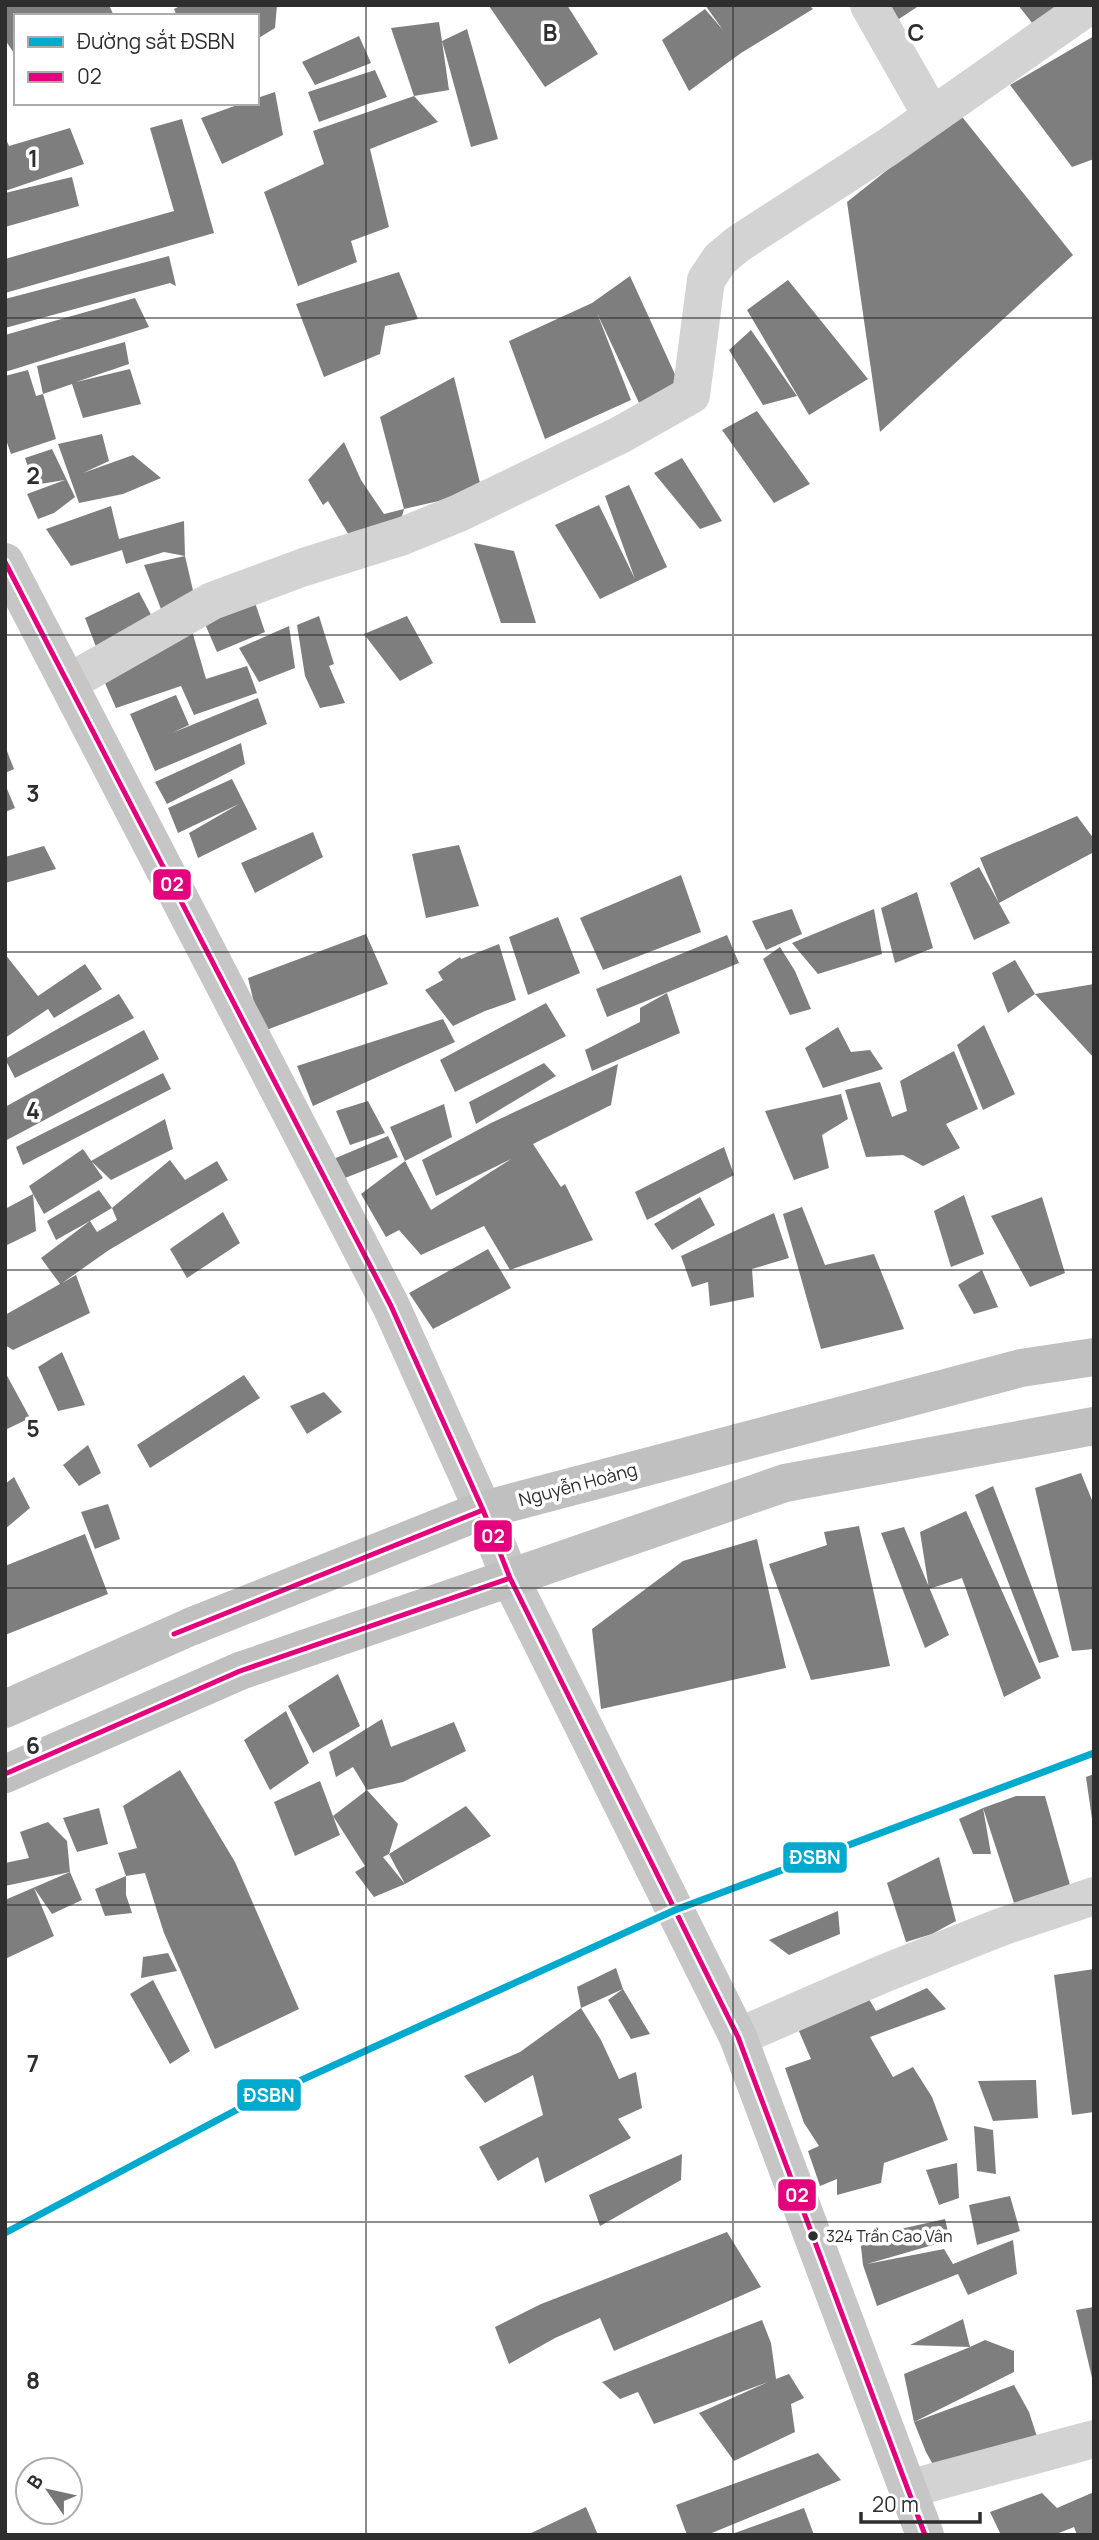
<svg xmlns="http://www.w3.org/2000/svg" width="1099" height="2540" viewBox="0 0 1099 2540" font-family="Manrope,sans-serif">
  <style>
    .building { fill: #7e7e7e }
    .lines { fill: none; stroke-linecap: round; stroke-linejoin: round }
    .minor { stroke: #d3d3d3; stroke-width: 38 }
    .major { stroke: #c6c6c6; stroke-width: 38 }
    .highway { stroke: #c0c0c0; stroke-width: 38 }
    .bus-1-casing { stroke: #fff; stroke-width: 10 }
    .bus-1 { stroke: #e5007d; stroke-width: 5 }
    .rail-1-casing { stroke: #fff; stroke-width: 12 }
    .rail-1 { stroke: #00a9ce; stroke-width: 7 }
    .grid { fill: none; stroke: #2e2e2e; stroke-width: 2; stroke-opacity: 0.55 }
    .bus-dot { fill: #2e2e2e; stroke: #fff; stroke-width: 2.5 }
    .labels { text-anchor: middle; stroke-width: 7; stroke-linejoin: round; paint-order: stroke }
    .bus-label { font-size: 16px; fill: #2e2e2e; stroke: #fff; text-anchor: start }
    .street-label { font-size: 18px; fill: #2e2e2e; stroke: #fff }
    .grid-label { font-size: 23px; text-anchor: middle; font-weight: bold; fill: #2e2e2e; stroke: #fff; stroke-width: 7; stroke-linejoin: round; paint-order: stroke }
    .line-badge { stroke: #fff; stroke-width: 2.5 }
    .badge-label { font-size: 19px; text-anchor: middle; font-weight: bold; fill: #fff }
  </style>
  <rect width="100%" height="100%" fill="#fff"/>
  <!-- building -->
  <path class="building" d="M5 5H109L114 16H16V56L5 40Z
    M182 5H277L275 28 257 39V16H177L174 9Z
    M491 5H567L598 54 545 87 489 6Z
    M705 5H809L813 9 741 53 689 91 662 40 705 9 723 30Z
    M878 5H920L890 25Z
    M1018 5H1073L1040 33Z
    M439 22 442 41 467 29 498 139 471 147 442 41 449 90 414 96 391 28Z
    M359 36 371 63 315 85 302 62Z
    M1094 36V159L1072 167 1010 85Z
    M375 70 387 97 319 122 308 92Z
    M275 92 283 135 222 164 201 118 243 103H257V98Z
    M414 96 438 122 370 149 389 227 351 241 357 262 298 286 264 192 324 164 313 131Z
    M959 113 1073 255 880 432 847 202Z
    M182 119 214 233 5 293V259L174 211 150 128Z
    M70 128 84 164 5 191V137L9 146Z
    M72 177 79 206 5 227V193Z
    M169 256 176 286 170 283 5 328V299Z
    M399 272 418 319 385 326 380 354 324 377 296 304Z
    M630 276 684 394 641 407 597 313 631 400 545 439 509 341 592 303Z
    M788 280 868 379 809 415 747 310Z
    M135 298 149 327 5 372V335Z
    M751 330 797 396 763 405 729 350Z
    M125 342 129 364 76 382 130 369 141 404 83 418 72 384 43 394 37 366Z
    M28 370 36 396 43 394 56 439 11 454 5 437V376Z
    M454 377 482 491 404 509 380 417Z
    M757 411 810 484 774 503 722 430Z
    M102 434 109 461 83 473 133 455 161 478 123 494 79 503 58 444Z
    M344 442 361 480 384 514 404 509 399 527 352 540 328 501 323 505 308 480Z
    M52 449 75 497 54 513 38 519 27 494 65 480 34 485 25 458Z
    M682 458 722 521 700 529 654 473Z
    M629 485 667 567 600 599 555 525 599 505 635 579 605 496Z
    M111 506 119 539 184 521 185 556 164 552 126 564 122 550 71 566 46 529Z
    M474 543 514 551 536 623H501Z
    M185 556 195 599 161 609 144 565Z
    M139 592 156 624 98 652 85 618Z
    M252 594 265 632 217 652 202 617Z
    M319 616 334 664 329 666 345 703 320 708 305 676 297 625Z
    M407 616 433 663 400 681 364 634Z
    M190 624 206 679 247 666 257 693 194 715 181 686 116 708 100 672Z
    M289 626 295 668 259 682 239 648Z
    M176 695 189 725 172 733 258 698 267 724 155 771 130 714Z
    M241 743 245 764 167 804 155 782Z
    M5 746 14 769 5 773Z
    M232 779 257 829 198 858 189 833 239 804 178 833 168 808Z
    M5 784 15 808 5 812Z
    M1077 816 1094 839V852L999 903 1010 923 974 940 950 883 979 867 999 903 980 858Z
    M313 832 323 857 255 893 241 863Z
    M459 845 479 906 426 918 412 854Z
    M44 846 56 869 5 883V857Z
    M681 875 701 932 603 970 580 918Z
    M917 892 933 948 895 963 881 908Z
    M792 909 802 934 766 950 752 921Z
    M874 909 882 954 818 974 792 943Z
    M558 917 580 973 528 995 509 937Z
    M366 934 388 984 261 1032 248 978Z
    M727 935 739 963 607 1017 596 989Z
    M499 944 516 1000 485 1011 453 1026 425 990 443 980 438 972 460 957 461 959Z
    M780 947 795 971 811 1009 790 1015 763 959Z
    M5 954 38 996 85 964 102 989 54 1018 48 1009 5 1038Z
    M1015 960 1035 994 1008 1013 992 973Z
    M1094 984V1058L1035 994Z
    M667 993 680 1033 592 1071 585 1050 640 1022V1008Z
    M119 994 134 1018 15 1078 5 1059Z
    M546 1003 566 1036 455 1092 440 1060Z
    M443 1019 455 1042 313 1106 297 1066Z
    M984 1025 1015 1094 983 1110 957 1045Z
    M838 1027 851 1052 870 1050 883 1069 823 1088 805 1048Z
    M144 1030 159 1059 5 1141V1107Z
    M954 1051 978 1109 946 1124 960 1148 923 1166 903 1155 866 1157 845 1090 880 1082 892 1117 907 1111 900 1081Z
    M544 1063 556 1076 476 1124 469 1102Z
    M618 1064 611 1105 533 1144 561 1187 565 1184 593 1240 510 1270 484 1226 421 1255 399 1230 386 1237 361 1194 405 1161 431 1210 511 1159 436 1196 422 1160 491 1123Z
    M163 1073 171 1089 23 1165 16 1147Z
    M841 1094 848 1119 822 1135 829 1168 794 1180 765 1111Z
    M368 1101 385 1133 350 1145 336 1111Z
    M444 1104 452 1137 405 1161 390 1127Z
    M165 1119 173 1149 111 1180 91 1161Z
    M388 1136 398 1157 335 1182 324 1163Z
    M724 1147 734 1175 647 1220 635 1192Z
    M83 1149 103 1178 44 1214 33 1194 36 1231 5 1246V1209L33 1194 29 1186Z
    M170 1160 185 1180 217 1161 228 1180 109 1250 62 1283 76 1275 90 1313 13 1350 5 1345V1315L60 1284 41 1258 90 1221 56 1240 47 1221 99 1190 112 1208 90 1221 97 1232 117 1220 112 1208Z
    M964 1195 984 1254 951 1267 934 1211Z
    M700 1197 715 1225 672 1250 654 1224Z
    M1042 1197 1065 1273 1030 1287 991 1216Z
    M802 1207 825 1265 874 1254 904 1329 821 1349 783 1214Z
    M223 1212 240 1243 187 1278 170 1249Z
    M774 1213 789 1258 752 1269 754 1297 710 1306 708 1282 692 1287 681 1256Z
    M488 1249 511 1288 433 1329 409 1293Z
    M982 1270 998 1307 974 1314 958 1285Z
    M62 1352 85 1405 58 1411 38 1367Z
    M5 1372 30 1418 5 1430Z
    M244 1375 260 1398 150 1468 137 1445Z
    M324 1392 342 1412 307 1434 290 1406Z
    M88 1445 101 1473 79 1486 63 1465Z
    M1081 1473 1094 1505V1649L1072 1651 1035 1488Z
    M14 1477 30 1508 5 1529V1484Z
    M993 1486 1059 1657 1039 1663 975 1495Z
    M108 1504 120 1539 95 1549 81 1512Z
    M966 1511 1041 1678 1004 1697 962 1578 929 1589 920 1532Z
    M859 1526 890 1666 811 1680 769 1564 827 1545 824 1532Z
    M904 1527 949 1635 925 1648 881 1533Z
    M85 1534 108 1594 5 1635V1566Z
    M757 1539 786 1668 601 1709 592 1629 683 1561Z
    M338 1674 360 1726 313 1753 288 1706Z
    M286 1711 309 1763 270 1790 244 1740Z
    M382 1719 391 1747 454 1722 466 1751 403 1782 367 1790 353 1767 336 1777 329 1752Z
    M180 1770 235 1862 299 2009 215 2049 164 1933 145 1873 126 1876 118 1853 137 1848 123 1806Z
    M1094 1774V1819H1092L1086 1777Z
    M320 1781 340 1835 295 1856 274 1802Z
    M367 1790 398 1824 389 1854 466 1806 491 1836 405 1884 389 1854 383 1857 405 1884 374 1897 355 1872 365 1866 333 1816Z
    M1016 1796H1045L1075 1903 1015 1906 983 1808 991 1854H973L959 1819 983 1808Z
    M99 1808 108 1844 77 1852 63 1818Z
    M48 1822 67 1841 70 1872 82 1900 52 1914 34 1888 54 1936 5 1959V1900L70 1872 5 1886V1863L29 1858 20 1832Z
    M939 1857 956 1921 932 1934 906 1942 887 1883Z
    M126 1876V1895L132 1913 105 1916 95 1889Z
    M838 1911 840 1934 789 1955 769 1940Z
    M168 1953 177 1971 141 1978 143 1957Z
    M616 1968 623 1989 581 2008 577 1987Z
    M1094 1969V2112L1072 2115 1054 1975Z
    M153 1980 190 2051 170 2064 130 1994Z
    M861 1986 876 2011 927 1988 946 2009 870 2037 893 2077 913 2067 932 2097 948 2140 884 2163 881 2183 837 2195V2179L820 2186 808 2151 819 2146 804 2123 785 2068 811 2059 792 2015Z
    M623 1989 650 2034 631 2039 608 2000Z
    M581 2008 601 2040 619 2079 636 2072 642 2108 618 2119 631 2138 545 2183 538 2157 498 2181 479 2147 543 2115 533 2075 485 2103 464 2076 520 2052Z
    M1036 2080 1038 2118 993 2121 978 2081Z
    M974 2126 993 2130 996 2174 977 2171Z
    M682 2154 681 2180 600 2226 589 2195Z
    M957 2163 959 2198 939 2205 926 2170Z
    M1010 2196 1020 2231 977 2245 969 2205Z
    M945 2219 950 2240 867 2264 944 2249 953 2264 1013 2240 1017 2274 968 2295 958 2274 877 2306 863 2265 860 2238Z
    M727 2232 761 2287 614 2351 600 2318 555 2338 509 2364 495 2327 541 2304Z
    M1094 2307V2382H1093L1076 2310Z
    M963 2319 970 2347 985 2340 1014 2351V2372L914 2422 1014 2385 1029 2412 1040 2446 942 2481 926 2452 914 2422 904 2374 970 2347 910 2345Z
    M762 2320 771 2343 776 2379 789 2374 804 2398 791 2404 795 2432 734 2461 699 2413 768 2382 654 2424 638 2392 620 2399 602 2382Z
    M818 2453 841 2480 707 2535H687L676 2505Z
    M1094 2492V2535H1077L1074 2527 1054 2535H1001L990 2512 1042 2493 1057 2508Z
    M586 2507 598 2535H527Z
    M804 2508 814 2535H732V2534Z"/>
  <g class="lines">
    <!-- minor -->
    <path class="minor" d="M869 5 932 116
      M68 683 212 601 304 567 403 536 459 513 620 435 691 395 706 280 720 259 738 244 888 147 1090 5
      M738 2037 885 1973 1001 1927 1094 1896
      M908 2489 1094 2439"/>
    <!-- major -->
    <path class="major" d="M5 562 391 1306 483 1510 510 1578 738 2037 925 2535"/>
    <!-- highway -->
    <path class="highway" d="M5 1709 190 1627 483 1510 1021 1368 1094 1357
      M5 1774 240 1671 785 1483 1094 1426"/>
    <!-- bus-1 casing -->
    <g class="bus-1-casing">
      <path id="bus-1" d="M5 562 391 1306 483 1510 510 1578 738 2037 925 2535
        M174 1634 483 1510
        M5 1774 240 1671 510 1578"/>
    </g>
    <!-- bus-1 -->
    <use href="#bus-1" class="bus-1"/>
    <!-- rail-1 casing -->
    <g class="rail-1-casing">
      <path id="rail-1" d="M5 2233 242 2107 675 1910 1094 1753"/>
    </g>
    <!-- rail-1 -->
    <use href="#rail-1" class="rail-1"/>
  </g>
  <!-- grid -->
  <path class="grid" d="M366 5V2535M733 5V2535M5 318H1094M5 635H1094M5 952H1094M5 1270H1094M5 1588H1094M5 1905H1094M5 2222H1094"/>
  <!-- markers -->
  <circle class="bus-dot" cx="813" cy="2236" r="6"/>
  <g class="labels">
    <!-- bus labels -->
    <g class="bus-label">
      <text x="826" y="2242">324 Trần Cao Vân</text>
    </g>
    <!-- street labels -->
    <g class="street-label">
      <text transform="translate(578 1485) rotate(-15)" y="6">Nguyễn Hoàng</text>
    </g>
  </g>
  <g class="grid-label">
    <text x="550" y="41">B</text>
    <text x="916" y="41">C</text>
    <text x="33" y="167">1</text>
    <text x="33" y="484">2</text>
    <text x="33" y="802">3</text>
    <text x="33" y="1119">4</text>
    <text x="33" y="1437">5</text>
    <text x="33" y="1754">6</text>
    <text x="33" y="2072">7</text>
    <text x="33" y="2389">8</text>
  </g>
  <g class="line-badge">
    <rect x="152" y="868" width="40" height="33" rx="7" fill="#e5007d"/>
    <rect x="473" y="1519" width="40" height="34" rx="7" fill="#e5007d"/>
    <rect x="782" y="1841" width="66" height="33" rx="7" fill="#00a9ce"/>
    <rect x="236" y="2078" width="66" height="34" rx="7" fill="#00a9ce"/>
    <rect x="777" y="2178" width="40" height="34" rx="7" fill="#e5007d"/>
  </g>
  <g class="badge-label">
    <text x="172" y="891">02</text>
    <text x="493" y="1543">02</text>
    <text x="815" y="1864">ĐSBN</text>
    <text x="269" y="2102">ĐSBN</text>
    <text x="797" y="2202">02</text>
  </g>
  <!-- border -->
  <rect width="1099" height="2540" fill="none" stroke="#2e2e2e" stroke-width="14"/>
  <!-- legend -->
  <rect x="14" y="14" width="245" height="91" fill="#ffffff" stroke="#ababab" stroke-width="2"/>
  <rect x="28" y="37" width="35" height="10" fill="#00a9ce" stroke="#ababab" stroke-width="2"/>
  <text x="77" y="49" font-size="21" fill="#2e2e2e">Đường sắt ĐSBN</text>
  <rect x="28" y="72" width="35" height="10" fill="#e5007d" stroke="#ababab" stroke-width="2"/>
  <text x="77" y="84" font-size="21" fill="#2e2e2e">02</text>
  <!-- north arrow -->
  <g transform="translate(49 2491) rotate(304)"><circle r="33" fill="#ffffff" stroke="#ababab" stroke-width="2"/>
  <path d="M0-5L12 26L0 18L-12 26Z" fill="#777777"/>
  <text y="-10" font-size="19" font-weight="bold" text-anchor="middle" fill="#2e2e2e">B</text>
  </g>
  <!-- scale -->
  <path d="M861 2512v10h119v-10" fill="none" stroke="#2e2e2e" stroke-width="3.5"/>
  <text x="872" y="2512" font-size="21" fill="#2e2e2e" stroke="#ffffff" stroke-width="5" paint-order="stroke">20 m</text>
</svg>
